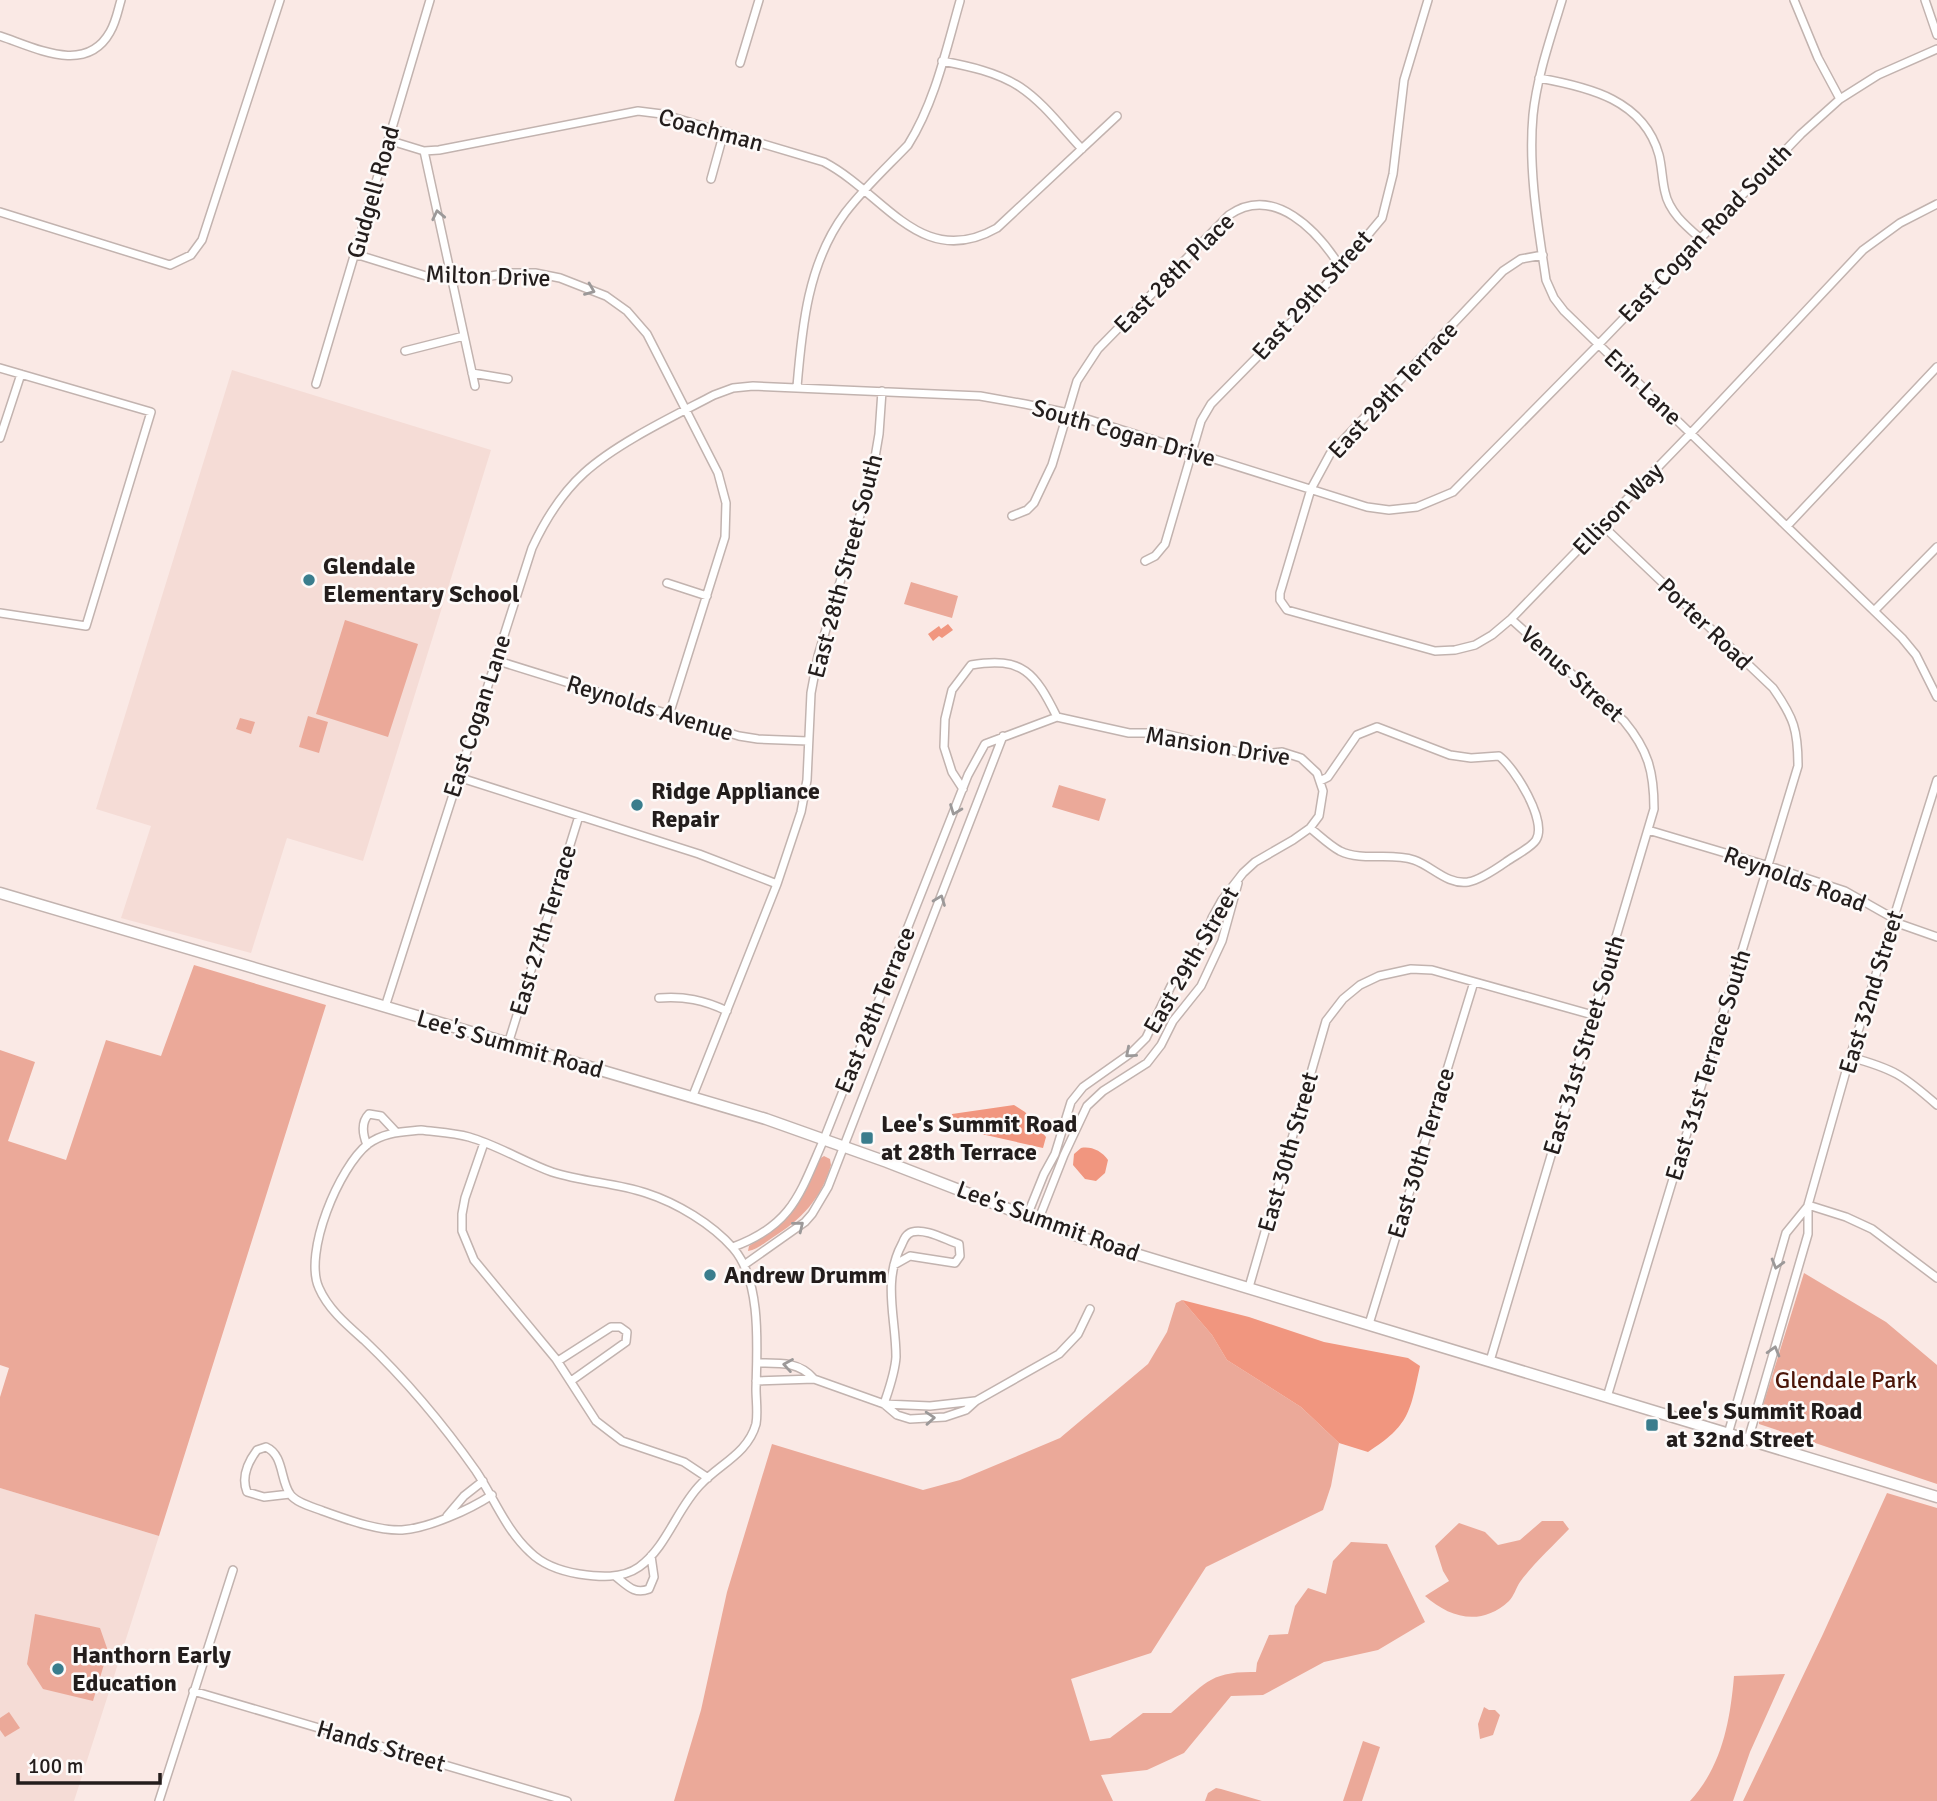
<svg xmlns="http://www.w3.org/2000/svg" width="1937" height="1801" viewBox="0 0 1937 1801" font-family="Signika,sans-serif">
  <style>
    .built { fill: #f5dcd6 }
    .green { fill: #eba999 }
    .water { fill: #f1967f }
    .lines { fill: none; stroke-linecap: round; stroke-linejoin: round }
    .street-casing { stroke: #c2b3af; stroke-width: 10 }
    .secondary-casing { stroke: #c2b3af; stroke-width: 13 }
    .street { stroke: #fff; stroke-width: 7 }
    .secondary { stroke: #fff; stroke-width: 10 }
    .oneway { stroke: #9c9999 }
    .poi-dot { fill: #3a7d8d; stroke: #fdfaf9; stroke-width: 2.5 }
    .labels { text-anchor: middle; stroke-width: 5; stroke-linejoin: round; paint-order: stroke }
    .street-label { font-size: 24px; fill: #231d1c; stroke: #fdfaf9 }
    .poi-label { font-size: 24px; font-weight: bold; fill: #231d1c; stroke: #fdfaf9; text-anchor: start }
    .park-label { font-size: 24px; fill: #4b1407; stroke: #fdfaf9 }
  </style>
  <rect width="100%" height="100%" fill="#fae9e5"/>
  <!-- built -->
  <path class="built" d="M232 370 491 450 363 861 287 838 251 953 121 918 151 826 96 809Z
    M0 1488 159 1536 74 1801H0Z"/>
  <!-- green -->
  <path class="green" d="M911 582 958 596 952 618 904 604Z
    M345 620 418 644 388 737 316 714Z
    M308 716 328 722 319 753 299 747Z
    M240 718 255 722 251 734 236 729Z
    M1059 785 1106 799 1099 821 1052 807Z
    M194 965 326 1005 159 1536 0 1488V1397L9 1368 0 1365V1050L35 1062 8 1141 66 1160 106 1040 161 1056Z
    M824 1156 830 1159 831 1165C822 1198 801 1220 772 1238 764 1243 757 1250 748 1251L749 1246C794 1215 798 1209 819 1159Z
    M1804 1273 1886 1322 1937 1365V1484L1759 1424V1418Z
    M1182 1300 1212 1335 1227 1360 1301 1407 1339 1443 1331 1486 1323 1510 1206 1567 1151 1653 1071 1679 1090 1741 1110 1738 1143 1713H1171C1205 1684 1209 1671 1256 1672L1257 1663 1269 1635 1288 1634 1295 1606 1308 1588 1326 1594 1333 1561 1351 1542 1387 1544 1425 1622 1378 1650 1324 1662 1263 1695 1231 1696 1184 1753 1147 1770 1101 1775 1113 1801H674L701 1710 727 1592 772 1444 923 1490 960 1480 1060 1438 1148 1364 1167 1332 1176 1303Z
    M1887 1493 1937 1508V1801H1743L1823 1634Z
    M1542 1521H1563L1569 1529C1553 1546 1534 1563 1520 1582 1516 1588 1514 1596 1509 1601 1481 1627 1450 1618 1425 1596L1449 1581 1443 1571 1435 1546 1459 1523 1485 1532 1498 1545 1520 1540Z
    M35 1614 100 1628 108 1651 93 1701 43 1689 27 1664Z
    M1785 1674 1750 1752 1733 1801H1690C1722 1766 1730 1722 1734 1676Z
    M1484 1707 1489 1710H1495L1500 1715 1493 1735 1480 1739 1478 1724Z
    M9 1712 20 1728 5 1737 0 1730V1718Z
    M1363 1741 1380 1747 1362 1801H1343Z
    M1216 1788 1221 1789 1262 1801H1205L1208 1793Z"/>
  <!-- water -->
  <path class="water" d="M948 624 953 630 942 638 939 636 933 641 928 634 939 626 941 629Z
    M1014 1105 1025 1112 1046 1137 1043 1148 950 1127 952 1114Z
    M1081 1148C1091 1146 1102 1151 1108 1160L1105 1173 1096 1181 1085 1179 1073 1165 1074 1154Z
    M1182 1300 1249 1317 1324 1342 1408 1358 1420 1366C1410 1412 1410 1425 1368 1452L1339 1443 1301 1407 1227 1360 1212 1335Z"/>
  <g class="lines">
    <!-- street casing -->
    <g class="street-casing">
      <path id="street" d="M1562 0C1551 37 1537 76 1533 115 1528 169 1538 226 1546 280L1554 298 1564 311 1902 638 1916 655 1937 697
        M1794 0 1818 58 1840 99
        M1925 0 1937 35
        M0 36C36 48 86 75 110 32 116 22 118 10 121 0
        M942 61C968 66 997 72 1020 87 1044 103 1062 128 1082 149
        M740 63 759 0
        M1539 78C1589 87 1644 100 1659 155 1662 167 1662 180 1665 192 1669 212 1686 226 1701 239
        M388 140 424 151 439 150 638 111 662 114 824 162C885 194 921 271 997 228L1117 116
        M424 151 475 386
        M711 179 724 132
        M0 212 170 265 191 255 202 240 280 0
        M355 254 426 276 473 279 509 273H535L560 278 606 296 627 311 647 334 718 473 726 503 725 537 669 715
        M1543 255 1521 259 1503 271 1330 454 1311 489 1280 593V600L1287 610 1435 651 1455 650 1475 645 1492 635 1511 619 1691 433 1863 250 1900 223 1937 204
        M405 351 464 336
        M0 368 151 412 86 626 0 613
        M472 373 508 379
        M316 384 430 0
        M797 387C802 326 808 263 845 213 864 188 887 167 908 145 935 102 946 50 960 1
        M0 438 21 374
        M1012 516 1027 510 1034 503 1052 465 1077 381 1098 349 1229 215C1274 184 1318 231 1341 268
        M1602 525 1773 688C1794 718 1798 730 1798 766L1607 1397
        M1787 526 1937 367
        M1145 561 1155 556 1165 544 1201 421 1211 404 1314 299 1382 218 1393 174 1404 80 1428 0
        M667 583 707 596
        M1874 611 1937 547
        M495 660 739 736 758 739 808 741
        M458 777 699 854 777 884
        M963 789 952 772 944 747 945 719 952 690 971 665C1023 656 1035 673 1057 717
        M1310 828C1319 835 1329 845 1340 851 1363 862 1390 852 1414 860 1432 866 1447 885 1468 882 1480 880 1496 869 1506 862 1514 856 1531 848 1536 840 1548 821 1514 767 1499 756L1471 758 1450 755 1377 727 1357 735 1328 777 1320 781
        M1648 830 1769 866 1845 891 1891 917 1900 924 1937 937
        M659 998C684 996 704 1000 727 1011
        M385 1007 532 548C545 520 561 494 584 473 617 443 674 416 714 395L733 388 753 386 980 396 1025 404 1068 413 1367 507 1389 510 1417 507 1453 492 1599 344 1801 134 1840 99 1878 75 1937 49
        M508 1044 579 816
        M1850 1057C1894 1069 1903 1075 1937 1105
        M692 1098 777 884 801 812 807 780 811 693 818 656 872 475 879 434 882 391
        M421 1130C436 1132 454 1133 469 1137 497 1145 524 1162 552 1172 583 1182 616 1183 646 1193 677 1203 712 1224 733 1248 762 1281 757 1348 756 1389 756 1400 758 1413 756 1424 748 1453 720 1464 701 1484 677 1508 667 1547 639 1567 622 1579 599 1577 579 1574 561 1571 543 1565 530 1552 506 1530 494 1498 476 1471 443 1424 406 1380 364 1340 347 1325 328 1309 319 1288 303 1253 339 1167 368 1144 384 1132 402 1132 421 1130Z
        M484 1143 465 1198 462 1214V1231L474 1260 556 1359 596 1421 622 1441 684 1462 708 1478
        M367 1145C363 1135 360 1123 369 1114L381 1116 396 1132
        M1808 1205 1846 1217 1872 1229 1937 1278
        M1027 1216 1044 1174 1055 1154 1071 1102 1083 1087 1131 1053 1146 1038 1171 986 1201 950 1212 918 1222 900 1243 873 1255 862 1293 840 1310 828 1319 816 1323 791 1317 773 1301 758 1282 752 1251 755 1162 733H1129L1057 717
        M1038 1221 1064 1155 1087 1106 1103 1091 1147 1063 1161 1045 1173 1021 1201 986 1222 941 1238 883
        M733 1247C793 1225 800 1193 824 1139L968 775 985 744 1057 717
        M744 1265 805 1222 812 1214 828 1187 1003 736
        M1249 1287 1326 1021 1343 999 1360 985 1379 976 1411 969 1432 970 1593 1015
        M1369 1324 1474 982
        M558 1361 611 1327H620L627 1332 626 1342 571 1381
        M1490 1361 1654 809C1654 771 1648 750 1624 721L1511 619
        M757 1363C778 1363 799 1361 814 1379
        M756 1381 814 1379 884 1404 897 1415 910 1419 945 1417 966 1410 976 1401 1059 1354 1078 1334 1090 1309
        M884 1404C889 1389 895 1373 896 1357 896 1318 882 1281 902 1244 904 1239 906 1234 912 1232 926 1228 946 1240 959 1244L960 1256 955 1263 910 1256 894 1265
        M884 1404 930 1406 975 1401
        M1728 1434 1786 1233 1808 1206
        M1748 1440 1808 1234V1205L1850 1057 1937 780
        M290 1494 264 1497 247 1492C241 1477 248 1462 257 1450L266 1447C284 1455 280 1480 290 1494 296 1503 313 1507 323 1511 346 1519 377 1531 402 1530 429 1528 469 1510 492 1495
        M447 1516 464 1496 483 1481
        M615 1576C627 1585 634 1595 649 1589L654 1577 651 1556
        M193 1691 567 1801
        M159 1801 233 1570"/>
    </g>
    <!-- secondary casing -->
    <g class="secondary-casing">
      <path id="secondary" d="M0 893 766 1119 887 1162 1083 1238 1937 1497"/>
    </g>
    <!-- street -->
    <use href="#street" class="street"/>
    <!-- secondary -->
    <use href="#secondary" class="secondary"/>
  </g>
  <!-- one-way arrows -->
  <defs><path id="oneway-chevron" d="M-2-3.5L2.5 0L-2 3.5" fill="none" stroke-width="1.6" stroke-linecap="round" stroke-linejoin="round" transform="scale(1.75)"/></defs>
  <g class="oneway">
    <use href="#oneway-chevron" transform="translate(438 215) rotate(-102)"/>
    <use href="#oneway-chevron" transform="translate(590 290) rotate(22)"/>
    <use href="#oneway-chevron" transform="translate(955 810) rotate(111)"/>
    <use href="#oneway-chevron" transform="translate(940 900) rotate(-69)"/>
    <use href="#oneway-chevron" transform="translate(1130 1053) rotate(139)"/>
    <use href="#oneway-chevron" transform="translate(799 1226) rotate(-39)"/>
    <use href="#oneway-chevron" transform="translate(1777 1264) rotate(106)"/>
    <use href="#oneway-chevron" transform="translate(1774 1351) rotate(-74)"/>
    <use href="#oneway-chevron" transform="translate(788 1365) rotate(-170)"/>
    <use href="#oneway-chevron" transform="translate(930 1418) rotate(-4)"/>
  </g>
  <!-- markers -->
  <g class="poi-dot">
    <circle cx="309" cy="580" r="7"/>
    <circle cx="637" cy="805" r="7"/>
    <rect x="860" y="1131" width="14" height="14" rx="3.5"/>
    <circle cx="710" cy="1275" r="7"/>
    <rect x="1645" y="1418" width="14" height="14" rx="3.5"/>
    <circle cx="58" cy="1669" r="7"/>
  </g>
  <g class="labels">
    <!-- street labels -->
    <g class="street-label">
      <text transform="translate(711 130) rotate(15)" y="8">Coachman</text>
      <text transform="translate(373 192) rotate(-74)" y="8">Gudgell Road</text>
      <text transform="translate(1705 233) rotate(-46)" y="8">East Cogan Road South</text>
      <text transform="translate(1174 273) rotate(-45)" y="8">East 28th Place</text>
      <text transform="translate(488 276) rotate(2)" y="8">Milton Drive</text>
      <text transform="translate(1312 295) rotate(-48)" y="8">East 29th Street</text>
      <text transform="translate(1643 387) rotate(44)" y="8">Erin Lane</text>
      <text transform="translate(1393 390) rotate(-47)" y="8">East 29th Terrace</text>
      <text transform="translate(1124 433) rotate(16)" y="8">South Cogan Drive</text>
      <text transform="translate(1618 509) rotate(-46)" y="8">Ellison Way</text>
      <text transform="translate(845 566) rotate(-75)" y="8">East 28th Street South</text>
      <text transform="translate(1705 624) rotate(44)" y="8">Porter Road</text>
      <text transform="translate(1572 674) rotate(42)" y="8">Venus Street</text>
      <text transform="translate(650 708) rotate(17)" y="8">Reynolds Avenue</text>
      <text transform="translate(477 716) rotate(-72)" y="8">East Cogan Lane</text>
      <text transform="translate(1218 746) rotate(9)" y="8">Mansion Drive</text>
      <text transform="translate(1795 879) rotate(20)" y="8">Reynolds Road</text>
      <text transform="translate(543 930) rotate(-73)" y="8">East 27th Terrace</text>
      <text transform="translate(1191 960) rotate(-60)" y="8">East 29th Street</text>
      <text transform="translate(1871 992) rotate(-73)" y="8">East 32nd Street</text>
      <text transform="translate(875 1010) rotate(-68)" y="8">East 28th Terrace</text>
      <text transform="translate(510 1044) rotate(16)" y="8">Lee's Summit Road</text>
      <text transform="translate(1584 1045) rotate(-73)" y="8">East 31st Street South</text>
      <text transform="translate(1708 1065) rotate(-73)" y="8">East 31st Terrace South</text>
      <text transform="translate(1288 1152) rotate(-74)" y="8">East 30th Street</text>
      <text transform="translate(1421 1153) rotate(-73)" y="8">East 30th Terrace</text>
      <text transform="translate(1048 1221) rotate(20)" y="8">Lee's Summit Road</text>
      <text transform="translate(381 1746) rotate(16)" y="8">Hands Street</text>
    </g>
    <!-- poi labels -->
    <g class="poi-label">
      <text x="323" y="574">Glendale<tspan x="323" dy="28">Elementary School</tspan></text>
      <text x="651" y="799">Ridge Appliance<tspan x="651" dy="28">Repair</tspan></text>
      <text x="881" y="1132">Lee's Summit Road<tspan x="881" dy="28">at 28th Terrace</tspan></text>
      <text x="724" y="1283">Andrew Drumm</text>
      <text x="1666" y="1419">Lee's Summit Road<tspan x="1666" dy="28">at 32nd Street</tspan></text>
      <text x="72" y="1663">Hanthorn Early<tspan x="72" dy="28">Education</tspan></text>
    </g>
    <!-- park labels -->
    <g class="park-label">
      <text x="1846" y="1388">Glendale Park</text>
    </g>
  </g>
  <!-- scale -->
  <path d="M18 1773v10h142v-10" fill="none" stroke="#231d1c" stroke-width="3.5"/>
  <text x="28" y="1773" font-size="21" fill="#231d1c" stroke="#fdfaf9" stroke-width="5" paint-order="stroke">100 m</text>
</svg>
